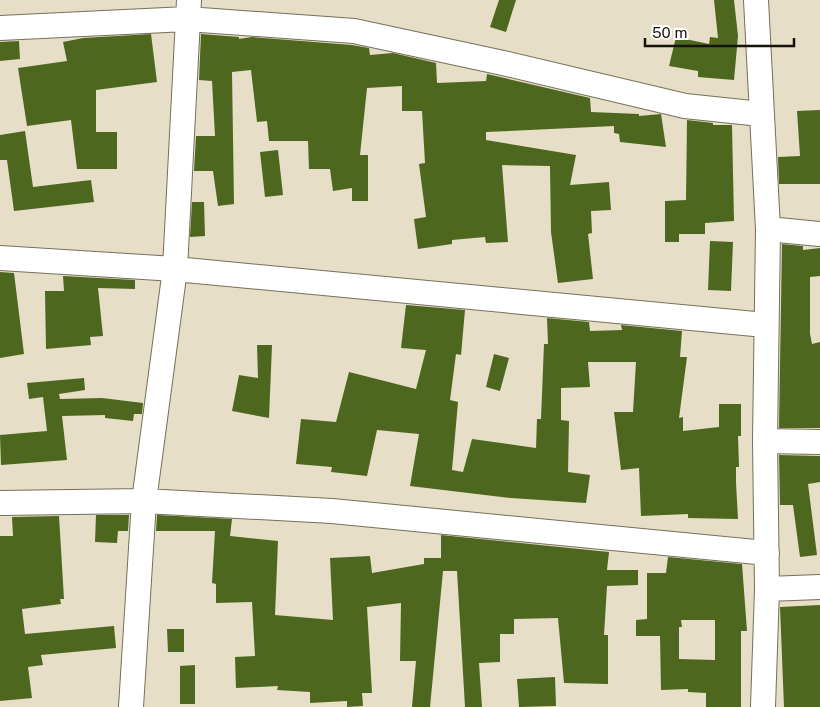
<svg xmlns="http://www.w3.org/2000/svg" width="820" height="707" viewBox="0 0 820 707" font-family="'Public Sans',sans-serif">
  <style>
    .building { fill: #4d671e; fill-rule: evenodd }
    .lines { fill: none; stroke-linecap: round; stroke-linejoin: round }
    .minor-casing { stroke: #766f5a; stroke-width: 26 }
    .minor { stroke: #fff; stroke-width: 24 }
  </style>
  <rect width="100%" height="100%" fill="#e6dec7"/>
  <!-- building -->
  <path class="building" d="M499 0H516L506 32 490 27Z
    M714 0H734L738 36 734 80 698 77V71L669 66 676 37 709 44 710 37 718 38Z
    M151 34 157 82 96 90V132H117V169H77L71 120 27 126 18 68 67 61 63 42 83 38Z
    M201 34 239 37V39L252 37 352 45 369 48 370 55 393 53 436 63 437 83 486 81 487 74 590 98 591 112 639 114V116L661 114 666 147 620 142 619 134 614 133V126L486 132V140L576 155 570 185 609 182 611 210 591 211 592 233 588 234 593 279 558 283 551 232 550 166 502 165 508 242 486 243 485 237 452 240V244L418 249 414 219 426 217 419 164 425 163 422 111H402V86L367 88 360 155H368V201H352V188L333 191 330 169H309L308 141H269L267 121 257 122 251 70 232 72 234 204 218 206 213 171H194L196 136H215L212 81 199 80Z
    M19 41 20 59 0 61V42Z
    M820 110V184H779L778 157 800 156 797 111Z
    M687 120 713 123V125H732L734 221 705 223V234H679V242H665V201L686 200Z
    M25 131 33 187 91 180 94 202 14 211 7 160H0V135Z
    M278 150 283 195 265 197 260 152Z
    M192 202H204L205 236 190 237Z
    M710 241 733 242 731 291 708 290Z
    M782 244 803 246V250L820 248V276L810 277V334L812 344 820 342V428H779Z
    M0 272 14 273 24 354 0 358Z
    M63 276 135 280V289L98 288 103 336 90 337 91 345 46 349 45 291H64Z
    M406 305 465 310 461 355 456 354 450 400 458 402 452 470 463 472 472 439 536 448 537 419H541L544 344H548L547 318 589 322 590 331 622 330 621 325 682 331 680 357H687L679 418 683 417V431L719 427V404H741V436H738L739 467H736V483L738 519 688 518V514L641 516 639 468 621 470 614 412H633L636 362H588L590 387 561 388V420L569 421 568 472 590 475 586 503 511 498 410 486 419 434 377 430 367 476 331 472 332 467 296 464 301 419 336 422 349 372 416 389 426 350 401 348Z
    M257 345H272L269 418 232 411 239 375 258 378Z
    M494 354 509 358 500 391 486 387Z
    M84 378 85 390 59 394 60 399 102 398 143 403 142 414H134L133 421 105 418V415L62 416 67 460 1 465 0 435 47 431 43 397 29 399 27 383Z
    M779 455 820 456V482L808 484 817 555 800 557 793 505H780Z
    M96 515H129L128 531H118L117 543 95 542Z
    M157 515 232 519 230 536 278 541 275 615 333 620 330 558 370 556 372 573 424 564V558H441V535L609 552 607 570H638V585L607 586 604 635H608V684L564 683 558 618 514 619V634H500V662L479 663 482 707H465L457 571H443L430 707H412L416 661H400L401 603 367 607 372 693H362L363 706 347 707V701L310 703V692L277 690 278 686 236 688 235 657 255 656 252 602 216 603V584L212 583 215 531H156Z
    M59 516 64 599H60L61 604 22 609 25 634 114 626 116 648 41 655 43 665 28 667 32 698 0 701V536H13L12 517Z
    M668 557 742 564 747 631H741V707H706V693L688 692V689L661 690 660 636H636V620L647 619V573H666ZM681 620H715V660L679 659V627H682Z
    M820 605V707H784L780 607Z
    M167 629H184V652H168Z
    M195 665V704H180V666Z
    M555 677 556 706 519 707 517 679Z"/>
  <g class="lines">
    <!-- minor casing -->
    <g class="minor-casing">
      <path id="minor" d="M756 0 768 229 765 441 767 589 763 707
        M0 28 187 19 354 31 503 63 685 106 761 114
        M768 229 820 234
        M0 258 175 269 765 325
        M765 441 820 442
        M0 503 144 501 332 511 767 553
        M767 589 820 587
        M131 707 144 501 175 269 189 0"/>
    </g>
    <!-- minor -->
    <use href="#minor" class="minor"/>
  </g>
  <!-- scale -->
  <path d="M645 38v8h149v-8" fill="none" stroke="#15130b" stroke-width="2.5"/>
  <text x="652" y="38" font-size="15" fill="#15130b" stroke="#ffffff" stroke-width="4" paint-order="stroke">50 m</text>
</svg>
